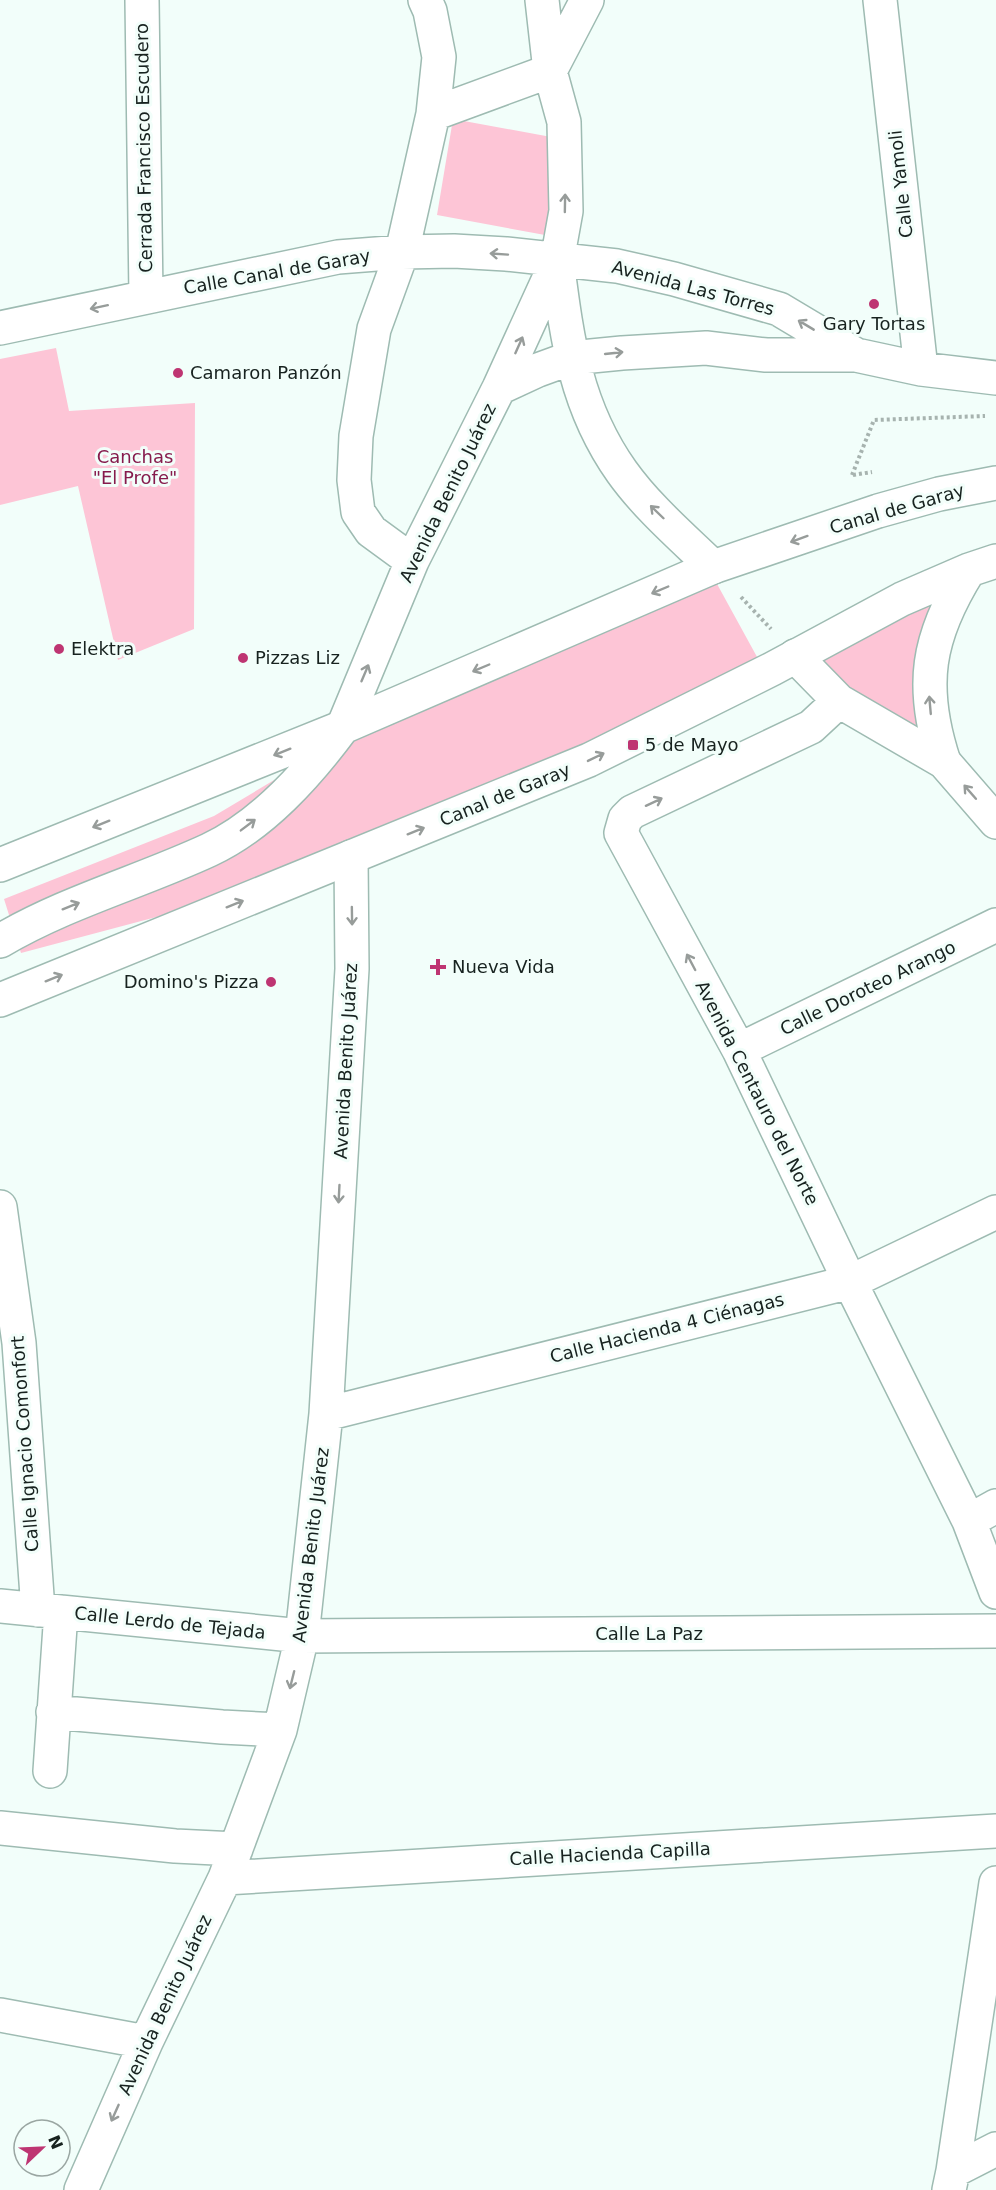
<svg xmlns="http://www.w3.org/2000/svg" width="996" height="2190" viewBox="0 0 996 2190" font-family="'DejaVu Sans',sans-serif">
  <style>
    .green { fill: #fdc5d6 }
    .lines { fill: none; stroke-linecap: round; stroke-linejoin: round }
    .minor-casing { stroke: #9ebbb2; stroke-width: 36 }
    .major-casing { stroke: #9ebbb2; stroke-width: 36 }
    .path { stroke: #a7b3af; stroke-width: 4; stroke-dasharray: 3 3; stroke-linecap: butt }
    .minor { stroke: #fff; stroke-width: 33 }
    .major { stroke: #fff; stroke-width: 33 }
    .oneway { stroke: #979c9a }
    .poi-dot { fill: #be3572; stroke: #f2fefa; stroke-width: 2 }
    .labels { text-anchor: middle; stroke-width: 6; stroke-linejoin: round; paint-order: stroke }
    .street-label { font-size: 18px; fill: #17221f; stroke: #f2fefa }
    .poi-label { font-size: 18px; fill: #17221f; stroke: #f2fefa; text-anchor: start }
    .park-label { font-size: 18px; fill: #861b4d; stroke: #f2fefa }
  </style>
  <rect width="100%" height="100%" fill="#f2fefa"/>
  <!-- green -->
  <path class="green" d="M453 119 562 139 545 235 437 215Z
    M56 348 69 411 195 403 194 629 118 660 78 486 0 505V359Z
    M711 573 762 666 360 863 21 953 4 899 214 816 296 767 344 732Z
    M963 578 934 738 844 698 813 656Z"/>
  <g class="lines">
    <!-- minor casing -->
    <g class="minor-casing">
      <path id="minor" d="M142 0 146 297
        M880 0 921 369
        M550 71 587 0
        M433 114 550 71
        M557 261C567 338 575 406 622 472 647 507 682 537 713 567
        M0 328 338 257 402 252 454 251 506 254 617 266 674 279 779 309 856 355 921 369 996 378
        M499 388 538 370 571 358 622 353 706 348 766 355H854
        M412 561 371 531 358 512 354 480 356 436 374 329 402 252 433 114 439 57 430 11 425 0
        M795 656 839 701 944 762 996 822
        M839 701 811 727 632 812 625 819 621 833 739 1050 850 1282 969 1521 996 1592
        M343 727 412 561 499 388 557 261 566 211 564 122 550 71 542 0
        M739 1050 996 925
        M0 1207 19 1343 38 1610
        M326 1414 850 1282 996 1212
        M969 1521 996 1506
        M0 1606 302 1636 996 1631
        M53 1712 222 1727 280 1730
        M50 1771 61 1612
        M0 1828 175 1846 236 1849
        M225 1878 996 1831
        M0 2015 146 2042
        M953 2171 996 2149
        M81 2190 146 2042 225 1878 280 1730 302 1636 326 1414 352 969 351 857
        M949 2190 953 2171 996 1883"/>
    </g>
    <!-- major casing -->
    <g class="major-casing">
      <path id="major" d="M944 762C919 686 927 637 969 570
        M0 865 343 727 713 567 878 511 939 494 996 483
        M0 941C66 902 140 882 209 850 263 825 308 774 343 727
        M0 1000 589 760 772 669 902 599 969 570 996 561"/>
    </g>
    <!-- path -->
    <path class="path" d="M852 475 874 420 985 416
      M853 475 872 472
      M741 597 771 629"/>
    <!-- minor -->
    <use href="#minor" class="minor"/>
    <!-- major -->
    <use href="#major" class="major"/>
  </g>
  <!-- one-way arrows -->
  <defs><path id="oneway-shaft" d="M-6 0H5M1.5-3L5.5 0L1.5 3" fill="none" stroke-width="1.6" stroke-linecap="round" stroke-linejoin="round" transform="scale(1.5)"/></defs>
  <g class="oneway">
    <use href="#oneway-shaft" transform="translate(565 203) rotate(-89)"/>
    <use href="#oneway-shaft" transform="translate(499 254) rotate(-176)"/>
    <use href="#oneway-shaft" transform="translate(99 307) rotate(168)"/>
    <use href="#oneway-shaft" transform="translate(806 325) rotate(-149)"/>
    <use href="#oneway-shaft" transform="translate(519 345) rotate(-66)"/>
    <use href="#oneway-shaft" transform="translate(614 353) rotate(-6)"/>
    <use href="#oneway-shaft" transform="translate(657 512) rotate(-136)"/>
    <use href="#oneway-shaft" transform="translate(799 539) rotate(160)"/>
    <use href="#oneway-shaft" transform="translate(660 590) rotate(157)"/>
    <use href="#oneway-shaft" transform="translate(481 668) rotate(157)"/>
    <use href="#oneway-shaft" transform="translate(365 673) rotate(-67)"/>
    <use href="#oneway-shaft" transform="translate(930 705) rotate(-95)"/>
    <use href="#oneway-shaft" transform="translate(282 752) rotate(158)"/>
    <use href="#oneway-shaft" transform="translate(596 757) rotate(-26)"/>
    <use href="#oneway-shaft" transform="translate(970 792) rotate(-131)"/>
    <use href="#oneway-shaft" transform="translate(654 802) rotate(-25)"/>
    <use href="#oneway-shaft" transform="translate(101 824) rotate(158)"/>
    <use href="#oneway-shaft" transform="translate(248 825) rotate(-37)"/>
    <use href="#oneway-shaft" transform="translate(416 831) rotate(-22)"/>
    <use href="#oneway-shaft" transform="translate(235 904) rotate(-22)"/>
    <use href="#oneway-shaft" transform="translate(71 906) rotate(-22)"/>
    <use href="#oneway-shaft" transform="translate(352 916) rotate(89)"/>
    <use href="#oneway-shaft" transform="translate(691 962) rotate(-118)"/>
    <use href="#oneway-shaft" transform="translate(54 978) rotate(-22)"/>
    <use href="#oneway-shaft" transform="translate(339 1194) rotate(93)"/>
    <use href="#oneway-shaft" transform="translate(292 1680) rotate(104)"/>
    <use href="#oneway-shaft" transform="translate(115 2113) rotate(114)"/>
  </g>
  <!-- markers -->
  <g class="poi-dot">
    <circle cx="874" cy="304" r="6"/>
    <circle cx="178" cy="373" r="6"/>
    <circle cx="59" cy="649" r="6"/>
    <circle cx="243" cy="658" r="6"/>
    <rect x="627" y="739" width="12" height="12" rx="3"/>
    <path d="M435 958h6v6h6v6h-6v6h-6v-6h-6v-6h6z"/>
    <circle cx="271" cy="982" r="6"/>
  </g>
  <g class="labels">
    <!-- street labels -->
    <g class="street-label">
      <text transform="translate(144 148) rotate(-91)" y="6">Cerrada Francisco Escudero</text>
      <text transform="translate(901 184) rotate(-96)" y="6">Calle Yamoli</text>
      <text transform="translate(277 272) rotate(-10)" y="6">Calle Canal de Garay</text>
      <text transform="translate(693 288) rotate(15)" y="6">Avenida Las Torres</text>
      <text transform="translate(448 493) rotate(-64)" y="6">Avenida Benito Juárez</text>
      <text transform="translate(897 509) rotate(-16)" y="6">Canal de Garay</text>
      <text transform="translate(505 795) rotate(-22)" y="6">Canal de Garay</text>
      <text transform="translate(868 988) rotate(-26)" y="6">Calle Doroteo Arango</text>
      <text transform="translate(346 1061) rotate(-87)" y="6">Avenida Benito Juárez</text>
      <text transform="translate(757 1093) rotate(63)" y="6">Avenida Centauro del Norte</text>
      <text transform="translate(667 1328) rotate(-14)" y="6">Calle Hacienda 4 Ciénagas</text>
      <text transform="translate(25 1444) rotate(-94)" y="6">Calle Ignacio Comonfort</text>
      <text transform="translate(311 1545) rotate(-83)" y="6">Avenida Benito Juárez</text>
      <text transform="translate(170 1623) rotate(6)" y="6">Calle Lerdo de Tejada</text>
      <text x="649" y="1640">Calle La Paz</text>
      <text transform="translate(610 1854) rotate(-3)" y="6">Calle Hacienda Capilla</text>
      <text transform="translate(165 2005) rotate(-65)" y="6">Avenida Benito Juárez</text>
    </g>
    <!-- poi labels -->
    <g class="poi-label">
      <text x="874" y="330" text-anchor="middle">Gary Tortas</text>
      <text x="190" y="379">Camaron Panzón</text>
      <text x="71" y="655">Elektra</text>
      <text x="255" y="664">Pizzas Liz</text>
      <text x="645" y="751">5 de Mayo</text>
      <text x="452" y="973">Nueva Vida</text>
      <text x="259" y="988" text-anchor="end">Domino's Pizza</text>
    </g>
    <!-- park labels -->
    <g class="park-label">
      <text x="135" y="463">Canchas<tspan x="135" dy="21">"El Profe"</tspan></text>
    </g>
  </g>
  <!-- north arrow -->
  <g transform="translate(42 2148) rotate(67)"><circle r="28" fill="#f2fefa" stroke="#9aa6a2" stroke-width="1.5"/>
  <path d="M0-4.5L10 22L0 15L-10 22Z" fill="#be3572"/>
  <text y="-9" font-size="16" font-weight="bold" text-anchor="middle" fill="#17221f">N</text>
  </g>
</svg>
